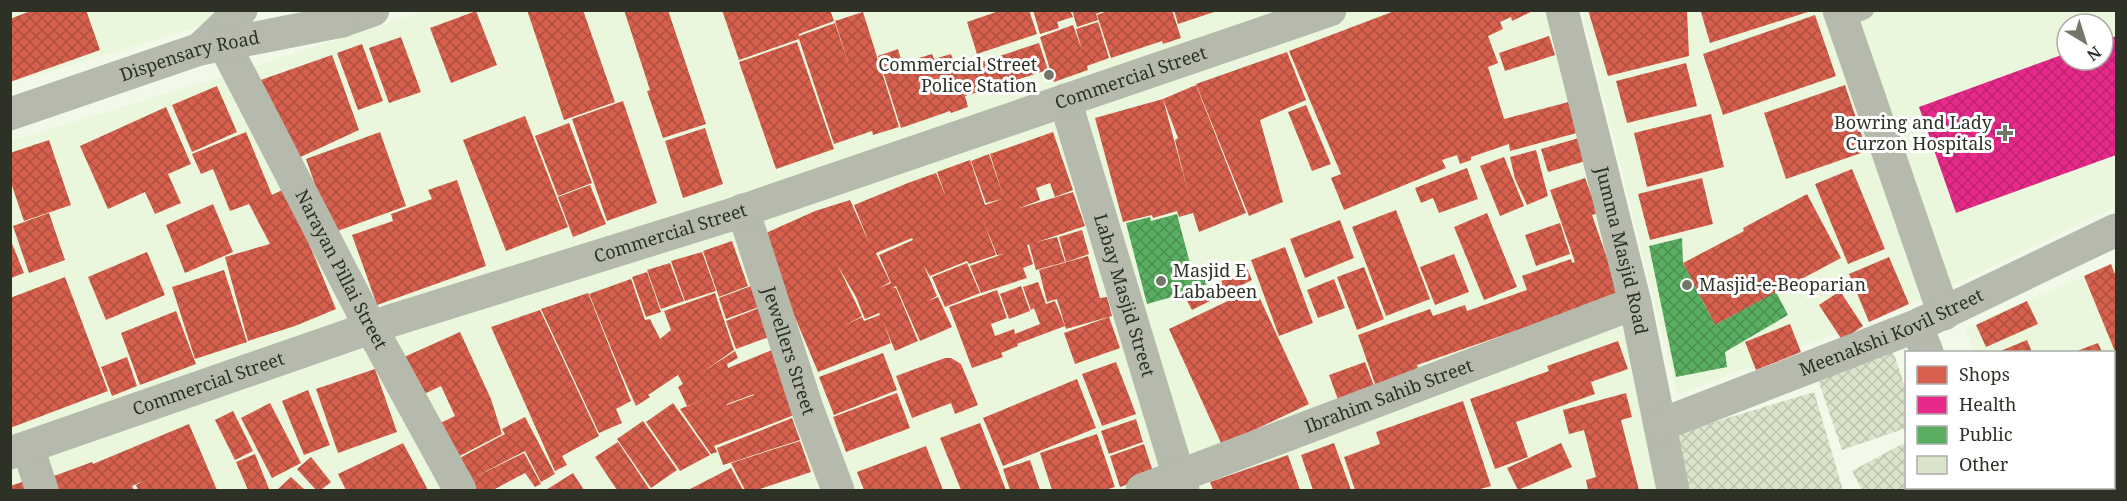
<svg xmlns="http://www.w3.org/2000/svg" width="2127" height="501" viewBox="0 0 2127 501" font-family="'Noto Serif',serif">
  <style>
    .built { fill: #ebf7dc; fill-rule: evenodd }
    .shops { fill: url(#shops-cross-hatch); fill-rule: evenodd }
    .health { fill: url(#health-cross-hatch) }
    .public { fill: url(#public-cross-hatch) }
    .building { fill: url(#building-cross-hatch) }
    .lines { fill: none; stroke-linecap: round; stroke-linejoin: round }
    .service { stroke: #b5baad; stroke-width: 18 }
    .minor { stroke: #b5baad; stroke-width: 33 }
    .tertiary { stroke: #b5baad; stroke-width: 33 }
    .poi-dot { fill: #72776a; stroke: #fff; stroke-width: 2 }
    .labels { text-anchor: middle; stroke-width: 6; stroke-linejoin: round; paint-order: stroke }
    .street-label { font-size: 18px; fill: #2d3126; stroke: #fff }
    .poi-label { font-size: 18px; fill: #2d3126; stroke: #fff; text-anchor: end }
  </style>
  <defs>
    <pattern id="shops-cross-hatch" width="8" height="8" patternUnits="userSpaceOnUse" patternTransform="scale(1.5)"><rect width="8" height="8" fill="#d6604d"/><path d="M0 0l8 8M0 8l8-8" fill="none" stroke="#ae5040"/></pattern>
    <pattern id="health-cross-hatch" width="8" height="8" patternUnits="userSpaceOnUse" patternTransform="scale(1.5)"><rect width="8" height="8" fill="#e7298a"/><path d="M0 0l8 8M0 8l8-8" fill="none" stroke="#bc2471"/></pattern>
    <pattern id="public-cross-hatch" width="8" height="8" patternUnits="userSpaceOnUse" patternTransform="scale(1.5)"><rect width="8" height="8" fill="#5aae61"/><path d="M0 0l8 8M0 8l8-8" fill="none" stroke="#4b8e50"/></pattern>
    <pattern id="building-cross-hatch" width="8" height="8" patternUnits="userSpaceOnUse" patternTransform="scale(1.5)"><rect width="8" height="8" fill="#dae4cb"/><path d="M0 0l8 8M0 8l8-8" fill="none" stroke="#bbc4ae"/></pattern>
  </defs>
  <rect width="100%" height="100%" fill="#f2f9e9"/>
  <!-- built -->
  <path class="built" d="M19 10 221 11 208 24 11 83 10 13Z
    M427 10 1549 11 1628 298 1658 490H11V141L221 77Z
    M1582 11H1827L1929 297 1677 395Z
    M1851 11H2116V207L1949 287ZM2067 24H2103V60H2067Z
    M2116 262V490H1993L1991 488H2114V352H1975L1965 328Z"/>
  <!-- shops -->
  <path class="shops" d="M33 10H86L100 50 10 82V19Z
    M527 10H583L615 102 564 120Z
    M624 10H668L706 124 663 138 647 91 650 90Z
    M722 10H830L834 21 799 34V36L835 23 851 72 835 21 863 12 899 127 873 135 872 131 834 144 799 39 739 60Z
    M1002 10H1029L1037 34 977 54 967 22Z
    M1033 10H1070L1073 17 1057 22 1059 28 1040 34Z
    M1072 10H1104V11L1096 14 1098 20 1077 27Z
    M1110 10H1172L1181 38 1163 44 1162 41 1111 58 1097 15Z
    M1174 10H1217V11L1178 24Z
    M1397 10H1535L1512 21 1511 17 1500 22 1503 29 1488 36 1498 63 1488 67 1504 119 1576 100 1584 131 1510 151 1509 144 1471 157V160L1460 164 1457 155 1442 160 1446 168 1344 210 1331 178 1341 174 1289 51Z
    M1588 10H1687L1689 56 1608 76Z
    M1707 10H1811V11L1710 43 1701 12Z
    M476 11 497 65 451 83 430 28Z
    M1815 15 1836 76 1723 115 1703 54Z
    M1098 22 1109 58 1087 66 1088 70 1054 82 1040 37 1073 25 1082 50 1076 29Z
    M1549 36 1555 55 1505 71 1499 53Z
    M401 37 421 92 389 103 369 48Z
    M797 42 834 149 776 169 739 62Z
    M1039 43 1048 70 965 96 968 107 951 113 950 111 901 128 878 56 898 49 902 63 932 54 934 59 951 54 959 78 957 70Z
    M362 44 383 101 358 110 337 53Z
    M1287 52 1306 100 1260 120 1283 202 1249 216 1196 84Z
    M332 55 359 130 294 160 255 82Z
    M1686 63 1697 106 1627 123 1616 81Z
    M1196 85 1246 213 1199 232 1193 213 1179 217 1177 211 1153 218 1152 215 1123 222 1095 118 1163 99 1188 192 1175 140 1178 138 1163 99Z
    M1845 85 1867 151 1786 179 1764 113Z
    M217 86 237 132 192 152 172 105Z
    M623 101 657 203 607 221 572 119Z
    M1306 105 1331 164 1312 171 1288 112Z
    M166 107 191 164 168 174 181 203 155 214 145 192 108 209 80 146Z
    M1711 114 1724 167 1647 187 1634 133Z
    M525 116 568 227 506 251 463 140Z
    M569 123 592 183 558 196 535 136Z
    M705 128 723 184 683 198 665 141Z
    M246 132 272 195 286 188 336 309 295 326 248 341 225 257 270 244 249 204 230 211 213 169 201 174 192 154Z
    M380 132 406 206 332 233 306 159Z
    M1053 132 1073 190 1055 197 1050 183 1036 188 1040 200 1017 209 1073 192 1085 226 1037 242 1057 237 1065 262 1036 270 1029 244 1027 245 1033 264 1023 268 1027 278 981 293 970 266 1003 254 997 255 983 220 996 255 969 264 967 261 930 276 924 266 937 296 928 301 938 297 952 327 920 341 896 286 893 288H896L918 341 895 351 883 321 891 343 818 372 778 277 785 273 777 277 759 236 815 211 850 200 870 245 854 205 908 183 936 173 946 197 937 172 970 160 985 205 1002 199 986 203 971 161 989 154 1004 198 990 154ZM912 238 913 240 879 255 891 283 879 288 890 282 876 253ZM838 266 856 297 865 319 879 313 880 315 864 321 862 317 844 326 862 316Z
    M1582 137 1589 160 1548 172 1541 149Z
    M49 140 71 205 24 221 10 180V153Z
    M1536 150 1548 196 1527 205 1515 179 1510 157Z
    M1504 157 1524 206 1500 216 1480 166Z
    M1467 168 1478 199 1439 213 1433 198 1421 203 1415 188Z
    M1852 169 1885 249 1848 264 1815 184Z
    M1585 178 1598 213 1592 215 1621 298 1587 306 1417 365 1419 372 1376 387 1358 335 1430 309 1433 316 1465 305 1467 311 1527 290 1522 276 1571 259 1572 263 1575 262 1550 190Z
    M1702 178 1713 224 1650 240 1638 194Z
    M457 180 486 266 377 305 352 235 393 221 391 214 432 199 428 190Z
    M590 185 606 224 573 237 558 197Z
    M1807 194 1841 258 1715 325 1683 263 1744 231 1743 228Z
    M213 204 233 252 185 273 166 225Z
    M1396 210 1430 299 1386 316 1352 227Z
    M49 213 65 260 29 273 13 226Z
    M1487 213 1517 287 1484 300 1454 227Z
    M1340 220 1354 258 1305 278 1290 239Z
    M1560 223 1570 254 1536 266 1525 235Z
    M1082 230 1089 254 1066 262 1059 237Z
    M11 241 24 273 11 278Z
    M732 241 748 286 719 297 703 251Z
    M1285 247 1313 323 1279 336 1251 260Z
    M147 252 165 295 106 320 88 277Z
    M702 252 716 291 685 301 671 261Z
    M1454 254 1469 292 1435 305 1420 267Z
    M1088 256 1100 298 1107 297 1112 316 1066 329 1057 299 1047 302 1039 270Z
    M1889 257 1909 304 1869 322 1849 274Z
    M670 263 684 301 661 309 647 270Z
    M967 263 980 293 945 307 932 277Z
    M2111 264 2116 277V354L2084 276Z
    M1364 267 1384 319 1357 330 1337 277Z
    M1247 268 1252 280 1192 310 1186 299Z
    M224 270 247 342 195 359 172 287Z
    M647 272 661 312 646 317 632 277Z
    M65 277 108 391 10 428V298Z
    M631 279 645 320 650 319 660 339 671 330 664 311 715 293 734 350 704 371 735 351 738 358 727 364 728 368 772 350 794 415 714 446 717 452 711 454 680 409 723 392 687 406 678 387 683 384 678 375 648 395 650 397 636 406 620 370 589 294ZM754 394V395L727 405V404Z
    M1334 279 1345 308 1318 318 1307 290Z
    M1038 282 1046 304 1055 301 1065 326 1017 344 1018 346 1001 353 1003 357 972 368 960 336 976 331 960 336 949 307 997 290 1007 318 991 324 995 336 1014 329 1015 334 1040 324 1034 308 1031 310 1023 287Z
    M751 286 759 307 726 319 719 298Z
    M1021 286 1030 311 1009 319 1000 294Z
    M1255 288 1309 404 1222 445 1169 329Z
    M1840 291 1863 326 1842 340 1819 305Z
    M588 293 631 401 616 409 622 423 599 433 541 309Z
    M2027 301 2038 324 1986 347 1976 325Z
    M759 308 769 337 736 349 726 321Z
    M540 310 599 436 562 456 567 465 555 471 491 327Z
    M176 311 196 364 140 385 121 333Z
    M1109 317 1120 348 1075 364 1064 333Z
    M1790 324 1801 352 1756 370 1745 342Z
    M460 332 491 399 502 434 452 460 434 426 455 416 441 386 422 395 404 357Z
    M2027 340 2032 352H1998Z
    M1618 341 1628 369 1591 382 1595 394 1516 422 1528 457 1495 469 1470 399 1549 371 1547 366Z
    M2098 343 2102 352H2074Z
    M883 353 897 390 834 415 819 377Z
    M127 357 137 386 112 396 101 367Z
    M945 358H951L961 364 978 405 955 414 951 403 912 418 896 376Z
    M1116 362 1136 414 1102 426 1082 374Z
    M1365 362 1376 391 1340 405 1329 375Z
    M375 369 397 432 338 453 316 389Z
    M1077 379 1096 428 1003 466 983 418Z
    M308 390 330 445 304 455 282 401Z
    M897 393 910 428 846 452 833 417Z
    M1626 393 1632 417 1621 420 1639 490H1588L1586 480 1596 477 1584 430 1569 434 1563 410Z
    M1463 401 1491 486 1477 490H1355L1344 457 1380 444 1376 432Z
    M270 403 301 463 272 478 241 418Z
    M673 403 710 455 680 471 646 422Z
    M233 411 253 451 235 460 215 420Z
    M525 417 555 474 541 482 525 451 471 479 524 453 541 484 535 487 525 473 493 490H467L452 462 505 434 502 429Z
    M792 418 800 440 723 465 717 448Z
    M1136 419 1143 442 1109 454 1101 431Z
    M643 421 677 470 651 488 617 439Z
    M980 423 1006 490H961L940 438Z
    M189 424 217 490H138L136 485 146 480 132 486 134 490H58L54 476 92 462 93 464Z
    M1097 434 1115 487 1105 490H1052L1040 453Z
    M800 441 811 472 757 490H745L731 463Z
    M618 442 650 490H617L595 457Z
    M403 443 428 490H346L338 474Z
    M1334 443 1351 490H1313L1301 455Z
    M1561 443 1572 467 1518 490 1507 468Z
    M1144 444 1154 475 1120 487 1110 456Z
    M926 446 943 490H864L857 472Z
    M255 454 269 489 266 490H248L236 462Z
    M1288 455 1300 490H1213L1210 482Z
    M311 457 331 482 321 490H316L297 469Z
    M1030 460 1040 490H1010L1003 469Z
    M731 468 743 490H688Z
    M573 473 584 490H546Z
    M291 477 305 490H277Z
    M31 479 35 490H10V486Z
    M2006 488H2060L2062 490H2001Z"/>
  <!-- health -->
  <path class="health" d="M2116 36V155L1956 213 1919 107 2067 53V60H2103V41Z"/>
  <!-- public -->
  <path class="public" d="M1177 214 1192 271 1203 268 1208 284 1185 290 1186 293 1147 304 1126 223 1150 217 1151 221Z
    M1682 238 1683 263 1715 325 1776 292 1788 315 1725 352 1727 367 1676 377 1649 246Z"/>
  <!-- building -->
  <path class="building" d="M1893 351 1906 390V428L1842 450 1817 377Z
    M1814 392 1843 490H1688L1671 435Z
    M1906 442V488H1922L1924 490H1862L1852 471Z"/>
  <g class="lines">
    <!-- service -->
    <path class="service" d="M1842 19 1865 10"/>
    <!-- minor -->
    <g class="minor">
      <path id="s1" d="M1562 10 1635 303 1673 490"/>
      <path d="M1839 10 1944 314"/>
      <path d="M342 21 373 10"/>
      <path id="s2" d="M224 44 362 311 460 490"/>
      <path id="s3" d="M1065 100 1183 490"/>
      <path id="s4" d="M743 210 807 408 838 490"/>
      <path d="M1916 326 1927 352"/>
      <path id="s5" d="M1660 425 1916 326 2116 230"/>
      <path d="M28 448 42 490"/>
      <path id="s6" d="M10 453 390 321 727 216 1330 10"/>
      <path d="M1987 488 1988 490"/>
      <path id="s7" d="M1142 490 1635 303"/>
    </g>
    <!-- tertiary -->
    <g class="tertiary">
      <path d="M200 49 241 10"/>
      <path id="s8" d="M10 114 200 49 342 21 340 10"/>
    </g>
  </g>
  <!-- markers -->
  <g class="poi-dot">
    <circle cx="1049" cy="75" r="6"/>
    <path d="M2002 124h6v6h6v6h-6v6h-6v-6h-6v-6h6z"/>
    <circle cx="1161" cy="281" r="6"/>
    <circle cx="1687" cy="285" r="6"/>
  </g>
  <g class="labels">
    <!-- street labels -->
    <g class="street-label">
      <text dy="6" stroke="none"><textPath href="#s8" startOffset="189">Dispensary Road</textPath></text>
      <text dy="6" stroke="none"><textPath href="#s6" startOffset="1182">Commercial Street</textPath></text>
      <text dy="6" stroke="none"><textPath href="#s6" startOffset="696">Commercial Street</textPath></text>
      <text dy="6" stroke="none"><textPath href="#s1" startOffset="248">Jumma Masjid Road</textPath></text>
      <text dy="6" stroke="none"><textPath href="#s2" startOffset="254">Narayan Pillai Street</textPath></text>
      <text dy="6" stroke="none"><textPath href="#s3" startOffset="204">Labay Masjid Street</textPath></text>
      <text dy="6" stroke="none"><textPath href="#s5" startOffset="249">Meenakshi Kovil Street</textPath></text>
      <text dy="6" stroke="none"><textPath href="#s4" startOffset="148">Jewellers Street</textPath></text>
      <text dy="6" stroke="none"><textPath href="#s6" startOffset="210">Commercial Street</textPath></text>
      <text dy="6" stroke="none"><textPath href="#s7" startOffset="264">Ibrahim Sahib Street</textPath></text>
    </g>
    <!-- poi labels -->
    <g class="poi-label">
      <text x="1037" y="71">Commercial Street<tspan x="1037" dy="21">Police Station</tspan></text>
      <text x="1992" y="129">Bowring and Lady<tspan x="1992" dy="21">Curzon Hospitals</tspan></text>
      <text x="1173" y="277" text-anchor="start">Masjid E<tspan x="1173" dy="21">Lababeen</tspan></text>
      <text x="1699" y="291" text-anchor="start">Masjid-e-Beoparian</text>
    </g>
  </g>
  <!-- border -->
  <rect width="2127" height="501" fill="none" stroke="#2d3126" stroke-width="24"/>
  <!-- legend -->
  <rect x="1905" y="351" width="210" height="138" fill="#ffffff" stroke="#abada8" stroke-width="1.5"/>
  <rect x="1917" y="366" width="30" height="18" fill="#d6604d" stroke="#abada8" stroke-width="1.5"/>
  <text x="1959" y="381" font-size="18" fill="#2d3126">Shops</text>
  <rect x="1917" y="396" width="30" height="18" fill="#e7298a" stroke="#abada8" stroke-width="1.5"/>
  <text x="1959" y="411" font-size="18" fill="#2d3126">Health</text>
  <rect x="1917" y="426" width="30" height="18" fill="#5aae61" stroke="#abada8" stroke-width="1.5"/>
  <text x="1959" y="441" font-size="18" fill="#2d3126">Public</text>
  <rect x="1917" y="456" width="30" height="18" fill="#dae4cb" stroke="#abada8" stroke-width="1.5"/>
  <text x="1959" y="471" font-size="18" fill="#2d3126">Other</text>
  <!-- north arrow -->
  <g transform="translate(2085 42) rotate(142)"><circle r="28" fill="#ffffff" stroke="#abada8" stroke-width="1.5"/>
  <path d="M0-4.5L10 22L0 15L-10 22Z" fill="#72776a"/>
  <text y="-9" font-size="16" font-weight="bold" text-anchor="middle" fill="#2d3126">N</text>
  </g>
</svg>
